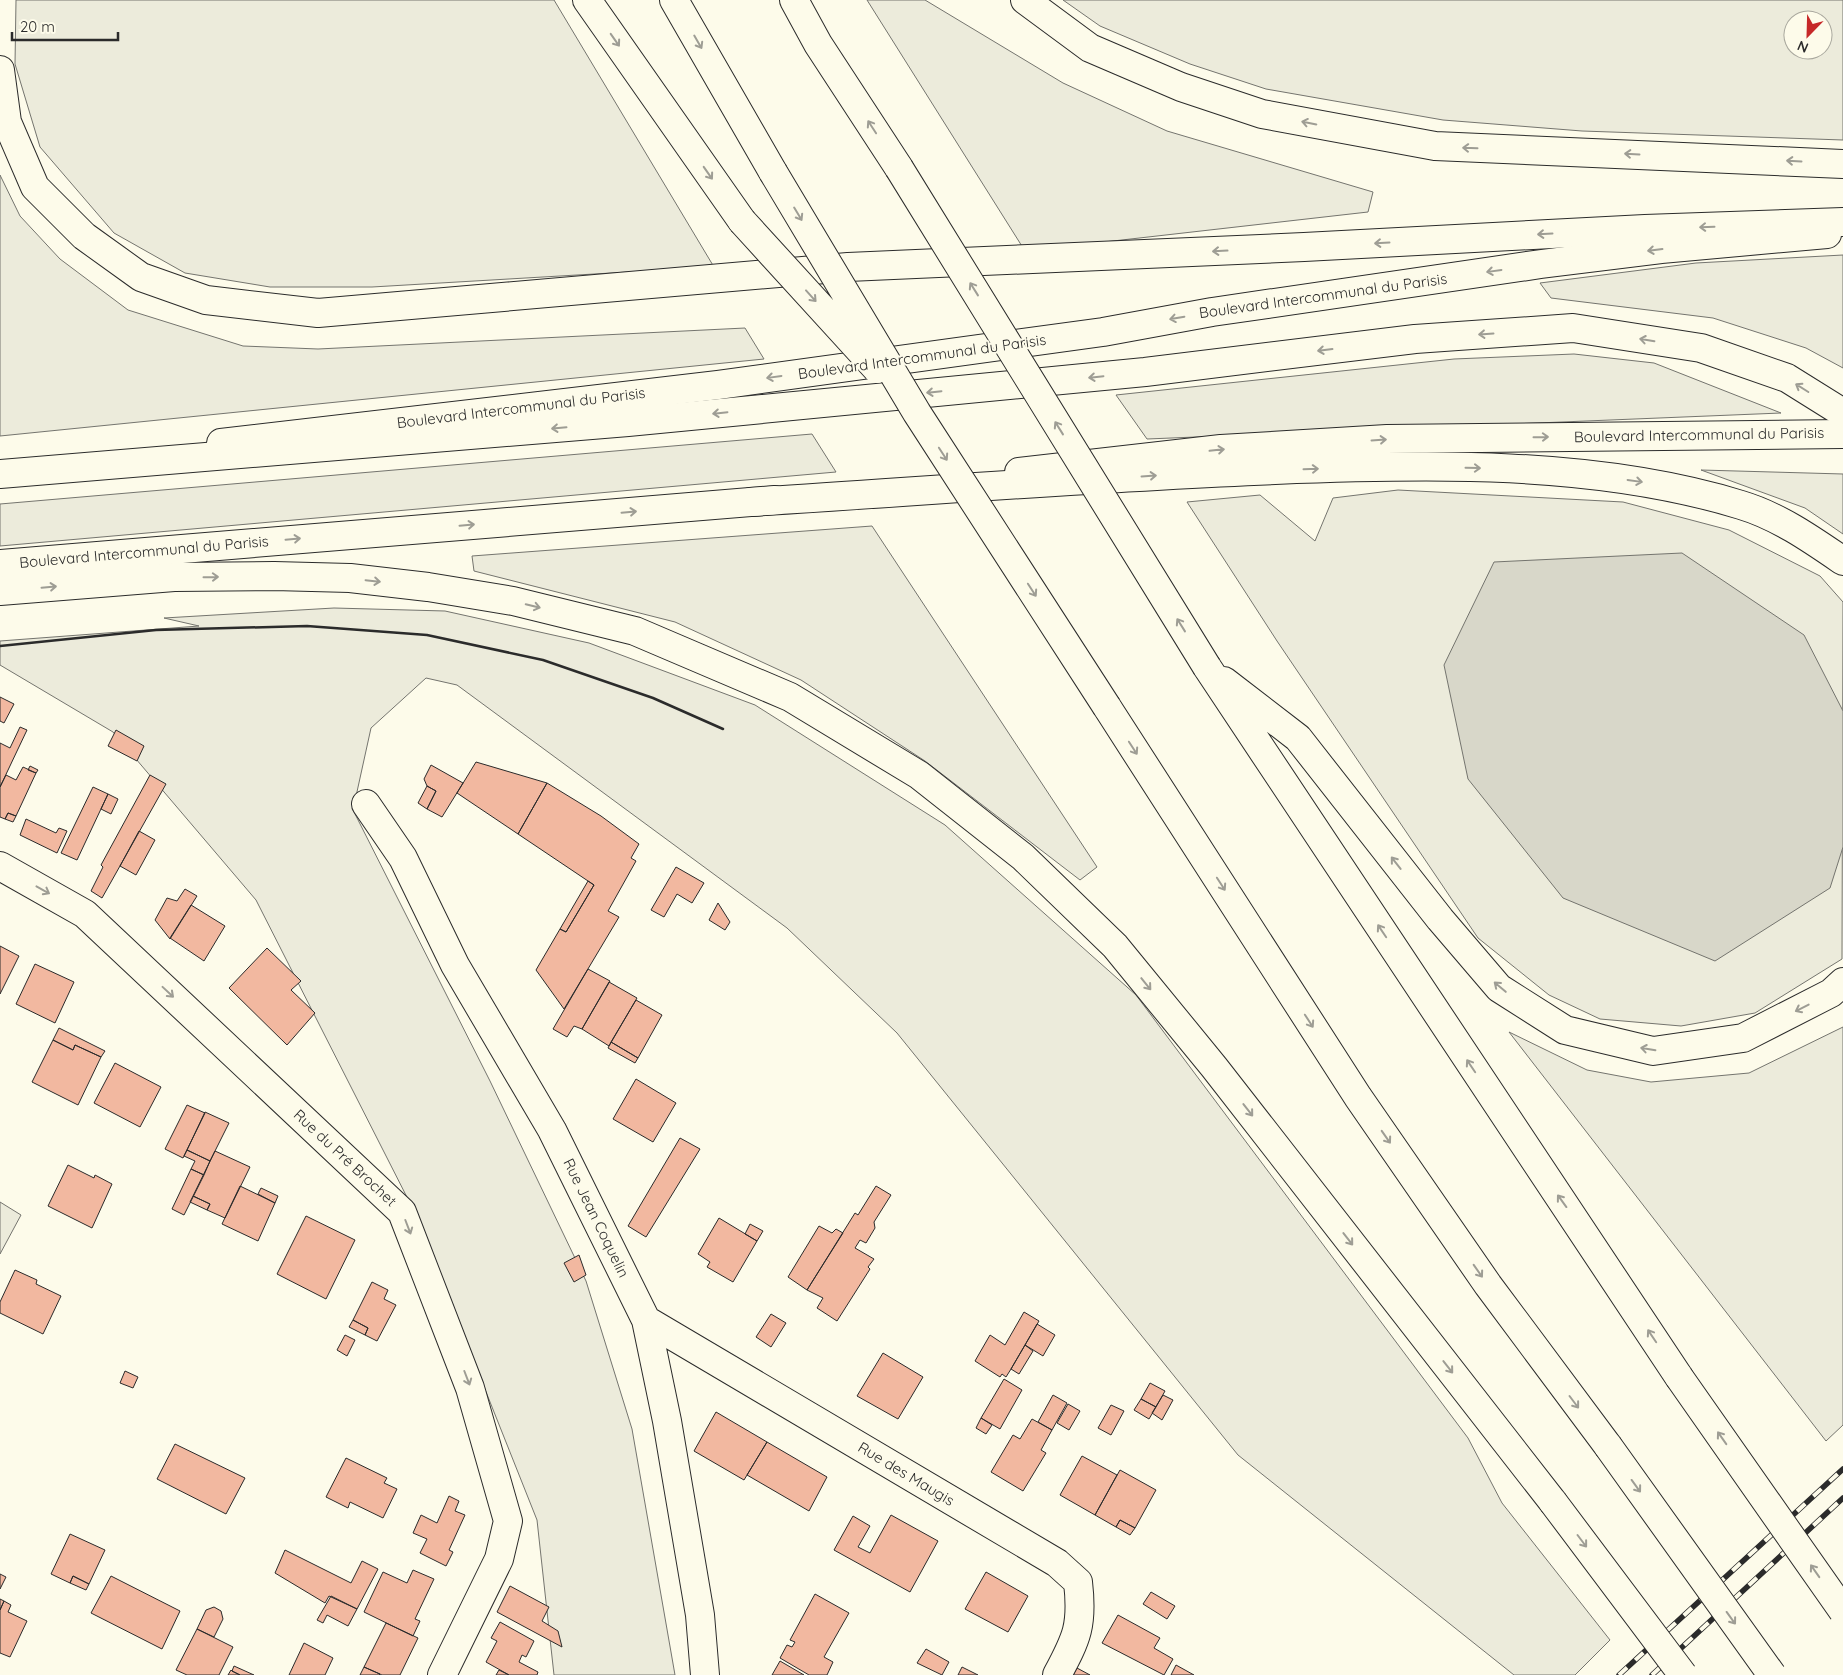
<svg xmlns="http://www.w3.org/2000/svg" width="1843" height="1675" viewBox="0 0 1843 1675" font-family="Quicksand,sans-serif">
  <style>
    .green { fill: #ecebdb; stroke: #74746e; fill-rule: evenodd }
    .water { fill: #d8d7c9; stroke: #74746e }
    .building { fill: #f2b8a0; stroke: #2b2b2b }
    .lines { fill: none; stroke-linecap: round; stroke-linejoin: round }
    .minor-casing { stroke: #2b2b2b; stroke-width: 30 }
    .trunk-casing { stroke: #2b2b2b; stroke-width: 30 }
    .motorway-casing { stroke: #2b2b2b; stroke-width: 30 }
    .minor { stroke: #fdfbea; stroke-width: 28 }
    .trunk { stroke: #fdfbea; stroke-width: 28 }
    .motorway { stroke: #fdfbea; stroke-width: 28 }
    .rail-casing { stroke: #2b2b2b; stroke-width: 5.5 }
    .rail { stroke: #fdfbea; stroke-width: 4; stroke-dasharray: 11; stroke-linecap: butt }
    .motorway-bridge-casing { stroke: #2b2b2b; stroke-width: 30; stroke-linecap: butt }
    .motorway-bridge { stroke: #fdfbea; stroke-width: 28 }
    .wall { stroke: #2b2b2b; stroke-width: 2.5 }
    .oneway { stroke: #9e9d94 }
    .labels { text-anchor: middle; stroke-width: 4; stroke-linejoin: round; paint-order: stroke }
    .street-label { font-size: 15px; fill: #2b2b2b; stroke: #fdfbea }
  </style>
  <rect width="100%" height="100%" fill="#fdfbea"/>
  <!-- green -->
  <path class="green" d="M16 0H554L714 267 372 287H270L185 273 114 233 40 147 15 64Z
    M867 0H925L1063 83 1167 131 1373 192 1368 212 1025 251Z
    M1063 0H1843V140L1582 131 1443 120 1266 89 1190 64 1100 26ZM1793 20H1823V50H1793Z
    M0 175 20 216 60 259 128 310 243 346 318 349 745 328 764 359 0 436Z
    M1843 255V368L1806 348 1713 318 1551 298 1540 283 1696 263Z
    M1574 354 1654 363 1781 413 1147 439 1116 395 1454 359Z
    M812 434 836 472 0 546V504Z
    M1701 470 1843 474V534L1805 508Z
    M1398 490 1623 502 1729 530 1820 576 1843 602 1842 959 1755 1013 1681 1026 1600 1019 1549 995 1478 938 1277 641 1187 502 1260 495 1315 541 1333 498Z
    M872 526 1097 867 1080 880 925 761 801 680 675 622 474 571 472 556Z
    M334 608 445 611 589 643 755 705 945 825 1136 995 1468 1438 1502 1503 1610 1640 1575 1675H1514L1238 1455 897 1033 787 928 457 685 426 678 371 728 353 810 490 1081 586 1281 632 1429 675 1675H554L537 1520 414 1211 256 900 113 732 0 665V641L199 626 164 618Z
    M1843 1027V1425L1826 1441 1509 1032 1587 1070 1651 1082 1749 1073Z
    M0 1202 21 1215 0 1254Z"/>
  <!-- water -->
  <path class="water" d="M1682 553 1804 635 1843 711V847L1830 888 1715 961 1563 898 1468 779 1444 665 1494 562Z"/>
  <!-- building -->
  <path class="building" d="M0 697 14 704 4 723 0 721Z
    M20 727 27 730 0 787V743L10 748Z
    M116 730 144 746 137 761 108 746Z
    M476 762 547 783 518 834 457 793Z
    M431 765 463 783 442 817 427 809 436 791 427 786 424 779Z
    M30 766 38 770 36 773 28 770Z
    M23 767 36 773 16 816 8 813 5 819 0 817V787L6 775 16 780Z
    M150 775 166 784 102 898 91 891 103 867 101 865Z
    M547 783 601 816 639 844 631 858 636 861 608 911 619 917 564 1009 536 970 560 929 566 932 594 885 518 834Z
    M427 786 436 791 427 809 418 803Z
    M93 787 108 794 77 860 61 853Z
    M108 794 118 799 111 814 101 809Z
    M8 813 16 816 13 822 5 819Z
    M26 819 56 833 59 828 67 831 57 853 20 835Z
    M139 831 155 840 136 875 120 866Z
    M676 867 704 883 692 903 677 894 664 917 651 910Z
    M588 881 594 885 566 932 560 929Z
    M185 889 197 896 170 939 155 920 167 898 177 901Z
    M718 903 730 922 725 930 709 920Z
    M191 905 225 926 204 961 170 938Z
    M0 946 19 956 0 994Z
    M267 948 301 981 291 990 315 1013 287 1045 229 988Z
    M35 964 74 982 55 1023 16 1004Z
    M588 969 610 981 582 1029 574 1026 567 1037 553 1029Z
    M609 982 637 998 609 1046 582 1029Z
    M636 1000 662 1015 638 1058 611 1042Z
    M59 1028 105 1051 101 1057 75 1045 73 1050 53 1040Z
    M53 1040 73 1050 75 1045 101 1057 78 1105 32 1082Z
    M611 1042 638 1058 635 1063 608 1048Z
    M115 1063 161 1087 140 1127 94 1103Z
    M636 1079 676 1103 653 1142 613 1119Z
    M187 1105 205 1113 183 1158 165 1149Z
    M205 1112 229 1123 210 1161 187 1150Z
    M680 1138 700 1149 646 1237 628 1226Z
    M187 1150 210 1161 204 1175 191 1169 195 1161 184 1156Z
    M215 1151 250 1167 225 1218 207 1210 210 1204 193 1196Z
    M68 1165 94 1178 95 1175 112 1184 92 1228 48 1206Z
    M191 1169 204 1175 184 1215 172 1209Z
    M240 1186 275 1203 258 1241 222 1224Z
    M876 1186 891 1195 874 1222 875 1228 866 1243 860 1240 855 1248 874 1259 868 1267 870 1269 837 1321 817 1308 823 1298 807 1290 855 1213 858 1215Z
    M261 1188 278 1196 275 1203 258 1194Z
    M193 1196 210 1204 207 1210 190 1202Z
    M306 1216 355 1240 326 1299 277 1274Z
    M719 1218 757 1241 733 1282 707 1267 710 1262 698 1254Z
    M750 1224 763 1231 757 1241 745 1234Z
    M819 1226 832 1233 836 1229 843 1233 807 1290 788 1277Z
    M579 1255 586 1275 574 1282 564 1263Z
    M15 1270 37 1280 36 1284 61 1296 43 1334 0 1313V1302Z
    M372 1282 388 1290 384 1299 396 1305 377 1341 365 1335 368 1328 353 1320Z
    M1024 1312 1039 1321 1011 1369 1006 1377 1002 1374 1000 1377 975 1361 990 1335 1005 1345Z
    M771 1314 786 1323 771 1347 756 1337Z
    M353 1320 368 1328 365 1335 349 1327Z
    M1037 1324 1055 1335 1043 1356 1025 1345Z
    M345 1335 355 1340 347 1356 337 1350Z
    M1025 1345 1033 1351 1019 1374 1011 1369Z
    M883 1353 923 1377 898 1419 857 1396Z
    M125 1371 138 1377 133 1388 120 1383Z
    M1004 1379 1022 1390 1000 1429 981 1418Z
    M1150 1383 1165 1391 1156 1407 1141 1399Z
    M1053 1395 1067 1403 1052 1430 1038 1422Z
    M1163 1395 1173 1400 1162 1420 1152 1413Z
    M1141 1399 1156 1407 1149 1419 1134 1410Z
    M1068 1404 1080 1411 1069 1430 1057 1423Z
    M1111 1405 1124 1411 1111 1435 1098 1428Z
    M716 1412 767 1442 744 1480 694 1451Z
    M981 1418 992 1425 986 1434 976 1428Z
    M1032 1419 1052 1430 1041 1450 1046 1453 1023 1491 991 1472 1013 1435 1020 1439Z
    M767 1442 827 1477 809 1511 747 1475Z
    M175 1444 245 1478 226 1514 157 1479Z
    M1082 1456 1117 1475 1095 1515 1060 1495Z
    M346 1458 387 1478 384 1483 397 1489 383 1518 350 1502 348 1508 326 1497Z
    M1120 1470 1156 1490 1135 1528 1120 1520 1116 1527 1095 1515Z
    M449 1496 459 1501 455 1511 465 1515 449 1550 453 1552 446 1566 420 1553 427 1539 413 1533 421 1515 437 1523Z
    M891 1515 938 1541 910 1592 834 1550 853 1516 870 1526 858 1547 870 1553Z
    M1120 1520 1135 1528 1130 1535 1116 1527Z
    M70 1534 105 1550 89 1584 73 1576 70 1583 51 1574Z
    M285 1550 351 1583 362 1561 378 1569 357 1609 329 1596 325 1603 275 1573Z
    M413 1570 434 1579 415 1619 420 1621 413 1636 364 1612 383 1572 407 1583Z
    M986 1572 1028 1596 1008 1632 965 1609Z
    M0 1574 6 1577 0 1589Z
    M73 1576 89 1584 86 1590 70 1583Z
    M111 1576 180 1611 162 1649 91 1613Z
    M510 1586 549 1607 542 1621 558 1631 562 1647 497 1612Z
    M1151 1592 1175 1606 1167 1619 1143 1604Z
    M815 1594 849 1613 824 1657 833 1662 827 1675H809L780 1658 787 1645 792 1647 795 1642 790 1640Z
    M331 1596 357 1609 348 1626 327 1615 323 1623 317 1620Z
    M0 1599 4 1601 0 1610Z
    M4 1601 11 1605 8 1612 27 1621 10 1657 0 1653V1610Z
    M214 1607 221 1611 223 1619 214 1637 197 1629 206 1610Z
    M1118 1615 1160 1638 1154 1648 1173 1659 1164 1675 1102 1643Z
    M500 1622 534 1641 526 1657 522 1655 519 1662 538 1672 537 1675H509L486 1662 497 1641 491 1638Z
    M386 1623 418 1638 400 1675H382L364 1667Z
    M197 1629 233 1647 219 1675H187L176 1670Z
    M304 1643 333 1658 325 1675H289Z
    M926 1649 949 1662 942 1675 917 1663Z
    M780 1661 804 1675H772Z
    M1176 1665 1194 1675H1171Z
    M234 1666 254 1675H240L232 1671Z
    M364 1667 380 1674 379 1675H360Z
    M962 1667 978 1675H958Z
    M1077 1668 1090 1675H1073Z
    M231 1670 232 1671 240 1675H228Z
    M499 1670 509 1675H496Z"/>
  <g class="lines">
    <!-- minor casing -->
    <g class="minor-casing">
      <path id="minor" d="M366 804 403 858 455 965 552 1130 646 1320 667 1421 700 1615 705 1675
        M0 866 85 914 402 1212 470 1388 508 1521 499 1559 442 1675
        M646 1320 1057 1563 1078 1582C1083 1625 1077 1638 1057 1675"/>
    </g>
    <!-- trunk casing -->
    <g class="trunk-casing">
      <path id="trunk" d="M221 443 718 385 1103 332 1212 312 1541 264 1661 249 1827 234
        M1019 472 1221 449 1387 439 1843 434
        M0 564 775 500"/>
    </g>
    <!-- motorway casing -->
    <g class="motorway-casing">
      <path id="motorway" d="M587 0 742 221
        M674 0 773 172
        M794 0 818 44 899 168
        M1025 0 1090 48 1181 87 1262 114 1435 146 1843 164
        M0 70 7 122 35 187 84 236 141 277 206 300 318 313 848 267 1304 247 1645 229 1843 222
        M0 474 628 422 1145 372 1415 339 1573 328 1701 348 1787 378 1843 413
        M751 502C925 491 1100 477 1275 470 1426 464 1595 460 1741 505 1778 516 1811 539 1843 561
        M0 591 174 577 274 576 350 578 428 587 513 601 635 631 790 697 919 775 1023 857 1115 946 1214 1067 1553 1502
        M1207 667 1679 1377
        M1224 681 1298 738 1440 919 1499 988 1565 1030 1653 1051 1743 1038 1831 993 1843 982
        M1107 707 1358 1097 1488 1285 1608 1446"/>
    </g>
    <!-- minor -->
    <use href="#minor" class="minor"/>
    <!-- trunk -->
    <use href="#trunk" class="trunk"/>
    <!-- motorway -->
    <use href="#motorway" class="motorway"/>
    <!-- rail casing -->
    <g class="rail-casing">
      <path id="rail" d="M1619 1675 1843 1469
        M1652 1675 1843 1498"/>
    </g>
    <!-- rail -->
    <use href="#rail" class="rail"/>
    <!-- motorway-bridge casing -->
    <g class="motorway-bridge-casing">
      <path id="motorway-bridge" d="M899 168 1207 667
        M773 172 917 413 1107 707
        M742 221 877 369
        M1679 1377 1843 1611
        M1608 1446 1772 1675
        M1553 1502 1683 1675"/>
    </g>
    <!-- motorway-bridge -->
    <use href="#motorway-bridge" class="motorway-bridge"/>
    <!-- wall -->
    <path class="wall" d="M0 646 156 630 307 626 427 635 543 660 653 698 723 729"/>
  </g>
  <!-- one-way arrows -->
  <defs><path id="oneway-shaft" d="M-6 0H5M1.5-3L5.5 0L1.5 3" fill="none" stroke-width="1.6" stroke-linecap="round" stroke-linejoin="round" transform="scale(1.25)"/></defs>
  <g class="oneway">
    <use href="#oneway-shaft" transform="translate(615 40) rotate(55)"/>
    <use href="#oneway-shaft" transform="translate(698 42) rotate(60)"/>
    <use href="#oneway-shaft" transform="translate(1309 123) rotate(-169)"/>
    <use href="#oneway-shaft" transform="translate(872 127) rotate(-123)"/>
    <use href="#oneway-shaft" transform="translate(1470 148) rotate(-178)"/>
    <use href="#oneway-shaft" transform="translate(1632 154) rotate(-177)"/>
    <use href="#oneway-shaft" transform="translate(1794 161) rotate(-177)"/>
    <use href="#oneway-shaft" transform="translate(708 173) rotate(55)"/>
    <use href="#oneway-shaft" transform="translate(798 214) rotate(59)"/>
    <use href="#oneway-shaft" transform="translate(1707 227) rotate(178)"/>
    <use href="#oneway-shaft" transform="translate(1545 234) rotate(177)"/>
    <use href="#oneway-shaft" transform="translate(1382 243) rotate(177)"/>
    <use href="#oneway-shaft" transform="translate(1655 250) rotate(173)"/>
    <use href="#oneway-shaft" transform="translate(1220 251) rotate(177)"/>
    <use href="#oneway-shaft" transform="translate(1494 271) rotate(172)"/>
    <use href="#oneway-shaft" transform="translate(974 289) rotate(-122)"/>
    <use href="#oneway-shaft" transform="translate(811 296) rotate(48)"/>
    <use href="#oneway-shaft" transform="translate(1177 318) rotate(170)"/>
    <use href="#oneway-shaft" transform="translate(1486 334) rotate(176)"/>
    <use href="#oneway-shaft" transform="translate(1647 340) rotate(-171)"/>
    <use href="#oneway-shaft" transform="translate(1325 350) rotate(173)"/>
    <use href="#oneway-shaft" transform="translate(774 377) rotate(172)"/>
    <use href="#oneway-shaft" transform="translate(1096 377) rotate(174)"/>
    <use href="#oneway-shaft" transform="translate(1802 388) rotate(-148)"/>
    <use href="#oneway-shaft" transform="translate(934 392) rotate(174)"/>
    <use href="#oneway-shaft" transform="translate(720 413) rotate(174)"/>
    <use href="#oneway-shaft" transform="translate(559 428) rotate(175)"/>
    <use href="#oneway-shaft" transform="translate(1059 428) rotate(-122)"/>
    <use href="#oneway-shaft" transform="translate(1541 437) rotate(-1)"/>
    <use href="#oneway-shaft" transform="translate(1379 440) rotate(-4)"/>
    <use href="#oneway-shaft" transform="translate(1217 450) rotate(-6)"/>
    <use href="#oneway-shaft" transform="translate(943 454) rotate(57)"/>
    <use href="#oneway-shaft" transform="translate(1473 468) rotate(1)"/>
    <use href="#oneway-shaft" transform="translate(1311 469) rotate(-2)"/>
    <use href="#oneway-shaft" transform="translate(1149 476) rotate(-4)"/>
    <use href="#oneway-shaft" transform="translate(1635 481) rotate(8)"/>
    <use href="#oneway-shaft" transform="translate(629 512) rotate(-5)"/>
    <use href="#oneway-shaft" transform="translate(467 525) rotate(-5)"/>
    <use href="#oneway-shaft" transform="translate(293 539) rotate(-5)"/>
    <use href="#oneway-shaft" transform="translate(211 577) rotate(-1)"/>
    <use href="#oneway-shaft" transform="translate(373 581) rotate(6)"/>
    <use href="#oneway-shaft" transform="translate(49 587) rotate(-5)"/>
    <use href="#oneway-shaft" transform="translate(1032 590) rotate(57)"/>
    <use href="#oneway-shaft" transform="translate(533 606) rotate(14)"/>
    <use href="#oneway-shaft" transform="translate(1181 625) rotate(-122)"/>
    <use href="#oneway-shaft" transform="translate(1133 748) rotate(57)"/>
    <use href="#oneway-shaft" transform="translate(1396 863) rotate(-128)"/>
    <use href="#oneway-shaft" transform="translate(1221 884) rotate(57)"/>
    <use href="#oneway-shaft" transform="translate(43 890) rotate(29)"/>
    <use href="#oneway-shaft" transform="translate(1382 931) rotate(-124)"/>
    <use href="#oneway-shaft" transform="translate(1146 984) rotate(51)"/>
    <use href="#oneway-shaft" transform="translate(1500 987) rotate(-140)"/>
    <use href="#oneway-shaft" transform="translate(168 992) rotate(43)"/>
    <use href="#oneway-shaft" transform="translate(1802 1008) rotate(153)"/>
    <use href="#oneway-shaft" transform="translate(1309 1021) rotate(57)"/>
    <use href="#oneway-shaft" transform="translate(1648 1049) rotate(-171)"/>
    <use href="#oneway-shaft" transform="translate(1471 1066) rotate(-124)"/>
    <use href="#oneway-shaft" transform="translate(1248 1110) rotate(52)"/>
    <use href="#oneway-shaft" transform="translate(1386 1137) rotate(55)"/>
    <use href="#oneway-shaft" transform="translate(1562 1201) rotate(-126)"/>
    <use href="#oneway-shaft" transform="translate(408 1227) rotate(69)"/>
    <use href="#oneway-shaft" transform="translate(1348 1239) rotate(52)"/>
    <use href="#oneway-shaft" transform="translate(1478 1271) rotate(55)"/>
    <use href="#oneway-shaft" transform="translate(1652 1336) rotate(-124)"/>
    <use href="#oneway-shaft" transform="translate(1448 1367) rotate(52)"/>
    <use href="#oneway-shaft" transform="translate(467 1378) rotate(69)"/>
    <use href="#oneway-shaft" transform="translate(1574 1402) rotate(53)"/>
    <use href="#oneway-shaft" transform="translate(1722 1438) rotate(-125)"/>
    <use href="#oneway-shaft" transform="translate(1636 1486) rotate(54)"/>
    <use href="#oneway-shaft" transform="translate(1582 1541) rotate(53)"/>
    <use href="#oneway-shaft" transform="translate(1815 1571) rotate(-125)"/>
    <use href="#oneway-shaft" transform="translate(1731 1618) rotate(54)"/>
  </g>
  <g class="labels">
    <!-- street labels -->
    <g class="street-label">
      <text transform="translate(1323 296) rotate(-8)" y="5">Boulevard Intercommunal du Parisis</text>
      <text transform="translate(922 357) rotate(-8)" y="5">Boulevard Intercommunal du Parisis</text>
      <text transform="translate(521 408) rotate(-7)" y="5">Boulevard Intercommunal du Parisis</text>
      <text transform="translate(1699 435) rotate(-1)" y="5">Boulevard Intercommunal du Parisis</text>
      <text transform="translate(144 552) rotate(-5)" y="5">Boulevard Intercommunal du Parisis</text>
      <text transform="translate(345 1158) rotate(43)" y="5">Rue du Pré Brochet</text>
      <text transform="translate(596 1218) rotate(64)" y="5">Rue Jean Coquelin</text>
      <text transform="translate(906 1474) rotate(31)" y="5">Rue des Maugis</text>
    </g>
  </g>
  <!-- north arrow -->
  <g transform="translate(1808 35) rotate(203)"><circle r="24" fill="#fdfbea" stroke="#a9a89e"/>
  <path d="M0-4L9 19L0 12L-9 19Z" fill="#c62828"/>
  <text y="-8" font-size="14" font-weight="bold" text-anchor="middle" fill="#2b2b2b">N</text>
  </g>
  <!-- scale -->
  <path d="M12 32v8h106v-8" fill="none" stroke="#2b2b2b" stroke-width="2.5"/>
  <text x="20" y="32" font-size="15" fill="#2b2b2b" stroke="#fdfbea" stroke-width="4" paint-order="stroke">20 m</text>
</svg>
